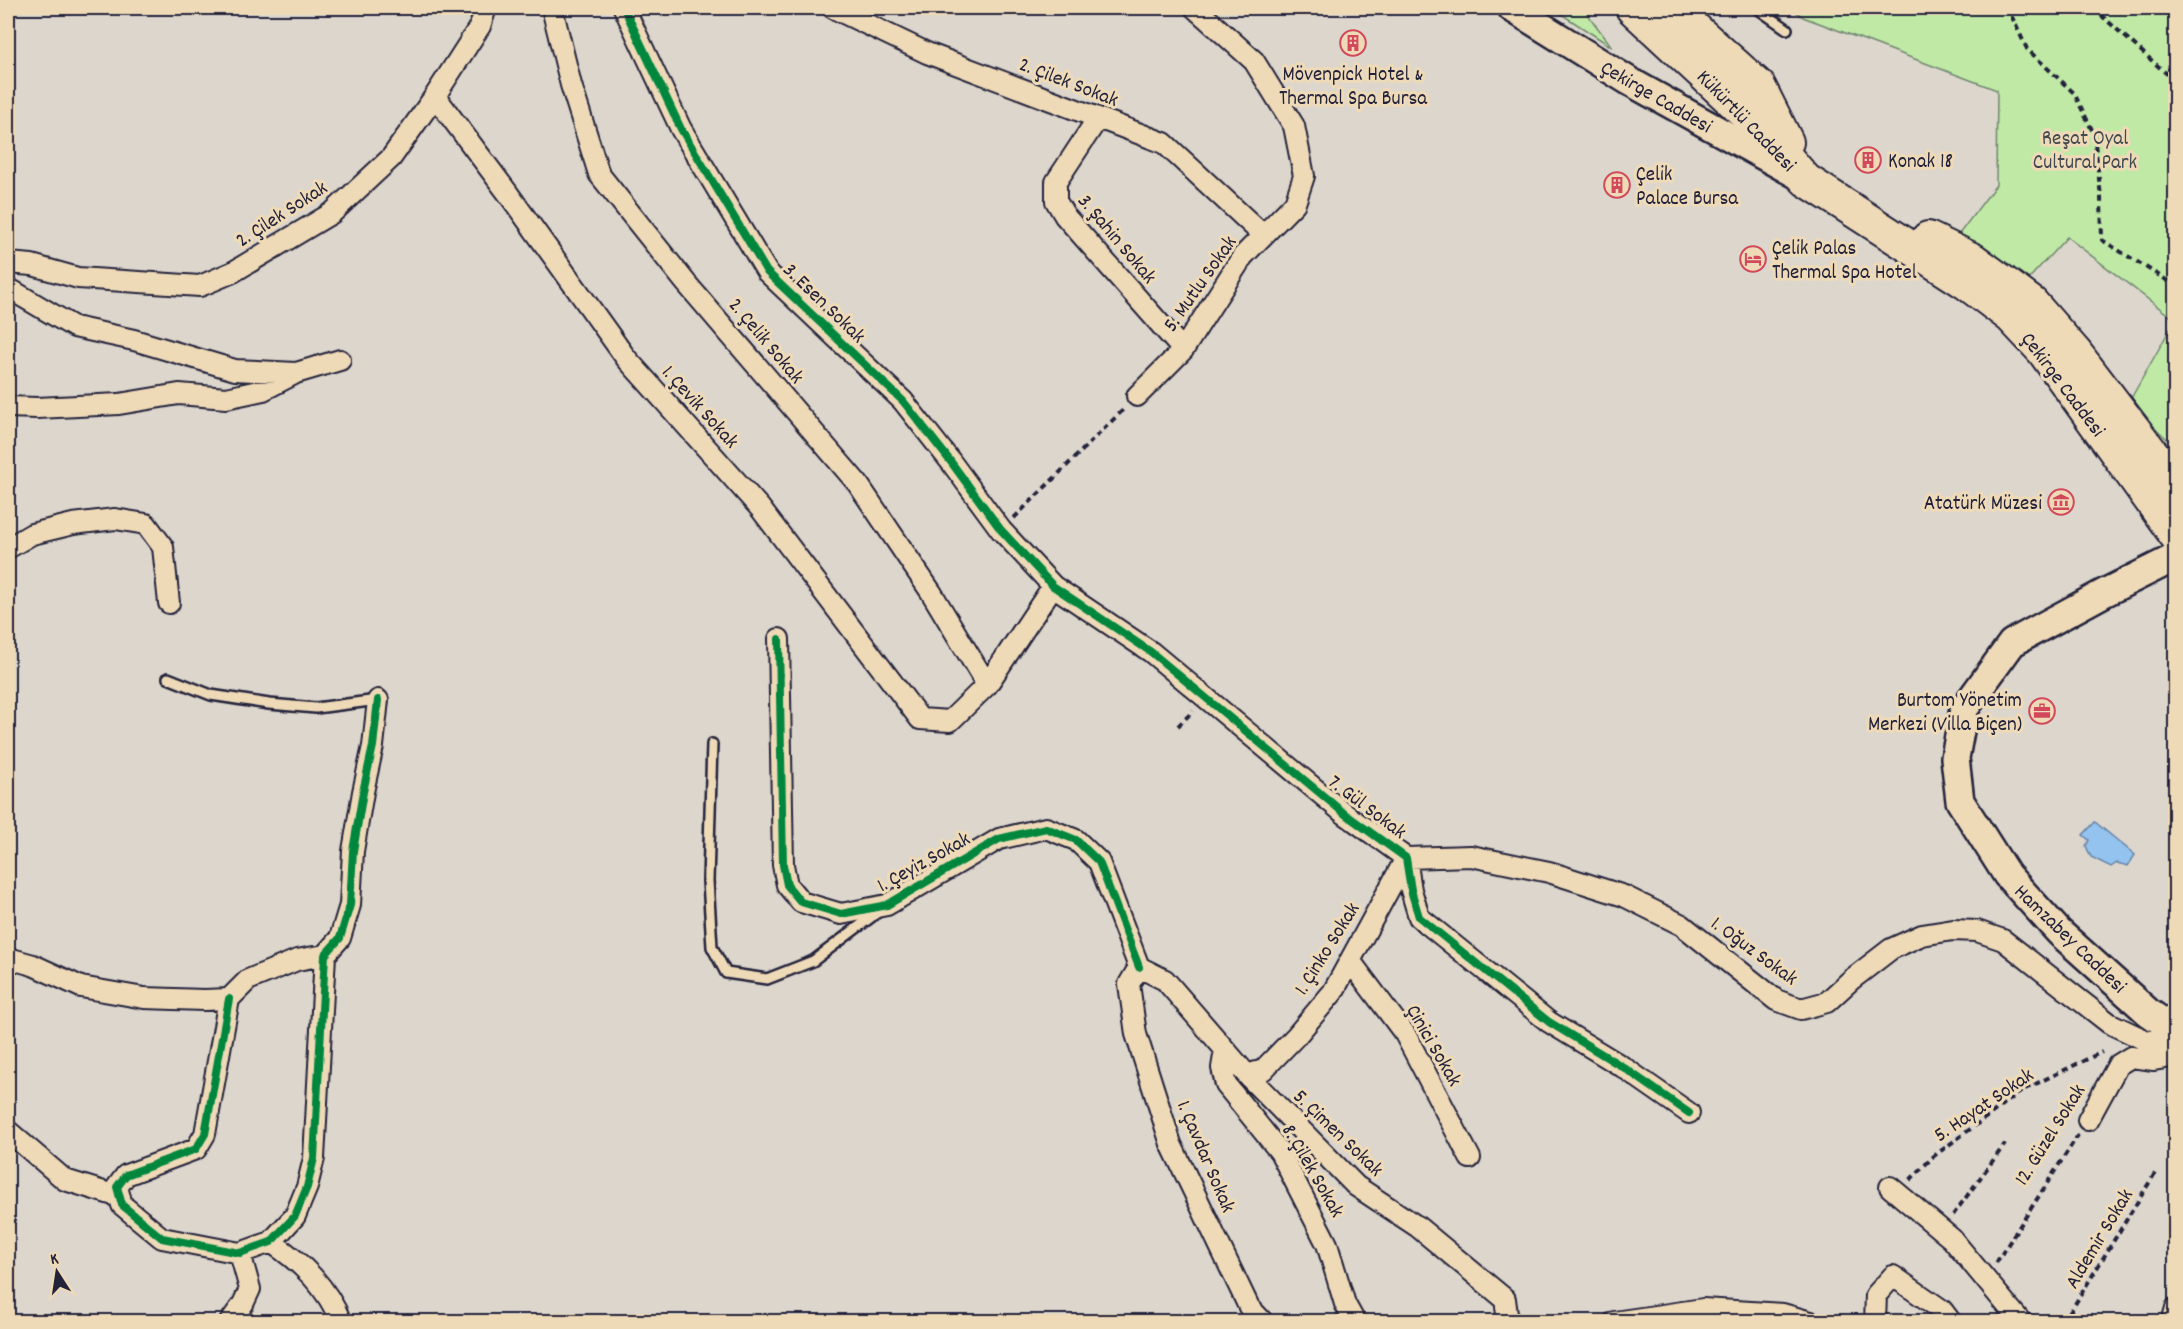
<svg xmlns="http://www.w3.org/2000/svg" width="2183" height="1329" viewBox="0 0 2183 1329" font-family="Dekko,sans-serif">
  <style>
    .green { fill: #bfe9a5; stroke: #708670; stroke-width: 1.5 }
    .water { fill: #93c3ee; stroke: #6683a6; stroke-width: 1.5 }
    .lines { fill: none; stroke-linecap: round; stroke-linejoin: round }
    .lane-casing { stroke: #22223b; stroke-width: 14 }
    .street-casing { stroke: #22223b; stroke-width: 24 }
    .secondary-casing { stroke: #22223b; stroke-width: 32 }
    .primary-casing { stroke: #22223b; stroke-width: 36 }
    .path { stroke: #22223b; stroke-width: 4; stroke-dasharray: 6 4.5; stroke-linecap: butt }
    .lane { stroke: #efdab8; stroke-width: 9 }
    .street { stroke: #efdab8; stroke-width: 20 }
    .secondary { stroke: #efdab8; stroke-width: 27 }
    .primary { stroke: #efdab8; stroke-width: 32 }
    .cycleway-casing { stroke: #efdab8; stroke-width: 11 }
    .cycleway { stroke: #00873e; stroke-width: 8 }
    .labels { text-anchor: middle; stroke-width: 6; stroke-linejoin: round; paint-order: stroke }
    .poi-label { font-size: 21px; fill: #22223b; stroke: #efdab8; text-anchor: start }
    .street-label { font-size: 21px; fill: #22223b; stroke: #efdab8 }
    .park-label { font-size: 21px; fill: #414a50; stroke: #efdab8 }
  </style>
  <rect width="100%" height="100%" fill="#dcd6cc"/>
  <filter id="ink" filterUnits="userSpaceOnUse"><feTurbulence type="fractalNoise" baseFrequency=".0167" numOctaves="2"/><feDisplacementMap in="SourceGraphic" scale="12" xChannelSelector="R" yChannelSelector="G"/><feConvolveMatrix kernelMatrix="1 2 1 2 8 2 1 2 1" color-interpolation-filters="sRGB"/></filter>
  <g filter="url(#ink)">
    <!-- green -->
    <path class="green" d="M1552 8H1583L1612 47Z
      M1791 8H2175V447L2129 402 2175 320 2067 237 2024 284 1956 238 1996 185 1997 90 1803 17Z"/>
    <!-- water -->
    <path class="water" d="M2095 822 2135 855 2128 866 2117 863 2111 867 2091 857 2086 846 2089 840 2083 835Z"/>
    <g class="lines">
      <!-- lane casing -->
      <g class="lane-casing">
        <path id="lane" d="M1757 8 1787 29
          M168 678 211 695 269 704 316 708 378 700
          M712 744 708 881 712 947 726 973 767 979 813 961 878 912"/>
      </g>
      <!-- street casing -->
      <g class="street-casing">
        <path id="street" d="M552 8 571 85 599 174 686 283 858 484 931 592 987 685
          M624 8 681 129 767 272 903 401 951 462 1001 530 1053 586 1151 652 1345 814 1406 858 1411 890 1419 917 1549 1022 1623 1067 1689 1113
          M833 8 927 53 1164 143 1263 235
          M435 96 507 192 626 358 760 508 920 719 950 721 987 685 1053 586
          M1098 118 1056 182V201L1065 216 1183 350
          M8 263 32 265 78 278 200 286 233 272 332 213 391 158 435 96 480 26 486 8
          M8 288 74 327 134 340 235 370 296 373 340 360
          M1137 396 1183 350 1243 256 1295 203 1304 176 1294 126 1254 61 1195 8
          M8 407 37 408 119 404 179 394 226 398 263 390 294 374
          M8 548 32 534 73 524 115 519 146 524 163 547 169 603
          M779 639 783 865 787 885 801 902 841 914 887 905 999 839 1046 828 1076 840 1099 862 1139 967
          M8 958 33 965 81 987 144 998 204 1000 229 999 248 980 297 960 325 955
          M1351 962 1405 1034 1470 1158
          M1139 967 1165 980 1247 1075 1356 1186 1418 1227 1505 1299 1508 1322
          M1139 967 1129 984 1136 1034 1171 1144 1249 1307 1263 1322
          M229 999 205 1134 196 1149 126 1175 117 1187 122 1205 162 1238 240 1253 271 1242 295 1216 307 1187 314 1158 325 955 340 938 350 905 353 851 363 792 373 746 378 700
          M1225 1050 1222 1068 1226 1085 1280 1152 1327 1244 1345 1304 1355 1322
          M1247 1075 1263 1070 1297 1035 1333 992 1406 858 1471 856 1549 872 1624 896 1682 925 1776 1000 1801 1009 1827 1002 1852 979 1891 949 1922 935 1953 930 1977 931 2003 940 2109 1023 2147 1041 2176 1040
          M2088 1120 2118 1065 2131 1057 2154 1060 2176 1056
          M8 1131 65 1180 120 1197
          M1890 1187 1952 1239 2021 1322
          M271 1242C302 1263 327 1287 341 1322
          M230 1322 243 1304 250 1289 240 1253
          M1614 1322 1703 1309 1783 1314 1811 1322
          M1875 1322 1876 1295 1893 1276 1942 1310 1951 1322
          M2172 1322 2176 1308"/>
      </g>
      <!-- secondary casing -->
      <g class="secondary-casing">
        <path id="secondary" d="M1512 8 1629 81 1798 175
          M2176 557 2104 593 2012 643 1964 709 1955 758 1960 801 2007 875 2059 932 2148 1012 2176 1031"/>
      </g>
      <!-- primary casing -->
      <g class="primary-casing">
        <path id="primary" d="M1632 8 1762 129 1806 180 1966 283 2011 317 2043 351 2176 536
          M1672 8 1759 86 1787 142
          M1928 238 1974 260 2032 303 2075 352 2176 484"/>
      </g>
      <!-- path -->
      <path class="path" d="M2020 8 2012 17 2027 49 2074 93 2094 134 2101 197 2102 240 2176 286
        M2093 8 2176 82
        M1014 518 1124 409
        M1178 726 1193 711
        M1910 1180 1934 1156 2023 1090 2102 1052
        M1953 1215 2005 1144
        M1996 1263 2078 1135
        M2064 1322 2157 1170"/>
      <!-- lane -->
      <use href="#lane" class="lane"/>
      <!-- street -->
      <use href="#street" class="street"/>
      <!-- secondary -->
      <use href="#secondary" class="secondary"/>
      <!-- primary -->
      <use href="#primary" class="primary"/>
      <!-- cycleway casing -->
      <g class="cycleway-casing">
        <path id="cycleway" d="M624 8 681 129 767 272 903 401 951 462 1001 530 1053 586 1151 652 1345 814 1406 858 1411 890 1419 917 1549 1022 1623 1067 1689 1113
          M779 639 783 865 787 885 801 902 841 914 887 905 999 839 1046 828 1076 840 1099 862 1139 967
          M229 999 205 1134 196 1149 126 1175 117 1187 122 1205 162 1238 240 1253 271 1242 295 1216 307 1187 314 1158 325 955 340 938 350 905 353 851 363 792 373 746 378 700"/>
      </g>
      <!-- cycleway -->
      <use href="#cycleway" class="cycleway"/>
    </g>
  </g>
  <!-- icons -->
  <defs>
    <g id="building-ring" transform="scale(1.35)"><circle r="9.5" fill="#efdab8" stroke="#d1495b" stroke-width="1.5"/><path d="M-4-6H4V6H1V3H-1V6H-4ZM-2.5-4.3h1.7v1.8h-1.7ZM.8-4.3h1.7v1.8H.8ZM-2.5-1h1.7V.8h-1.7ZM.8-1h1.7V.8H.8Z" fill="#d1495b"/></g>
    <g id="hotel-ring" transform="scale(1.35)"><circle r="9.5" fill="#efdab8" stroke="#d1495b" stroke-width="1.5"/><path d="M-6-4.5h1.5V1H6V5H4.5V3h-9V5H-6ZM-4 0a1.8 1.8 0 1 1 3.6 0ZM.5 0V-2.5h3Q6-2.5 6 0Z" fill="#d1495b"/></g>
    <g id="museum-ring" transform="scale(1.35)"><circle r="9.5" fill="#efdab8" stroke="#d1495b" stroke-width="1.5"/><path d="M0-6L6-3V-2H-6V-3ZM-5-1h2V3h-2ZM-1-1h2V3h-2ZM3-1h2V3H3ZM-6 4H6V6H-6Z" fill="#d1495b"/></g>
    <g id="office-ring" transform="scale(1.35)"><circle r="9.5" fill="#efdab8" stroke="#d1495b" stroke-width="1.5"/><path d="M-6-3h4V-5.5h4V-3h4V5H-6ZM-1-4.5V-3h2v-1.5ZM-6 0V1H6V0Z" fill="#d1495b"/></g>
  </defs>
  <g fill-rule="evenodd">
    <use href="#building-ring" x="1353" y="43"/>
    <use href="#building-ring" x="1868" y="160"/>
    <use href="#building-ring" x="1617" y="185"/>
    <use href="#hotel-ring" x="1753" y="259"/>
    <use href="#museum-ring" x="2061" y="502"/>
    <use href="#office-ring" x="2042" y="711"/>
  </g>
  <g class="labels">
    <!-- poi labels -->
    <g class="poi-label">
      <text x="1353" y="80" text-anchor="middle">Mövenpick Hotel &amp;<tspan x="1353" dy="24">Thermal Spa Bursa</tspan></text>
      <text x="1888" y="167">Konak 18</text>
      <text x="1636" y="180">Çelik<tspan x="1636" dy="24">Palace Bursa</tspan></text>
      <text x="1772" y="254">Çelik Palas<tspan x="1772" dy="24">Thermal Spa Hotel</tspan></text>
      <text x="2042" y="509" text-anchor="end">Atatürk Müzesi</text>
      <text x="2022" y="706" text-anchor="end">Burtom Yönetim<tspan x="2022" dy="24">Merkezi (Villa Biçen)</tspan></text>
    </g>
    <!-- street labels -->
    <g class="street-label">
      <text transform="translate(1069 81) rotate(21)" y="7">2. Çilek Sokak</text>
      <text transform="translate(1657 96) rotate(30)" y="7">Çekirge Caddesi</text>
      <text transform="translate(1747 120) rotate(46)" y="7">Kükürtlü Caddesi</text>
      <text transform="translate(281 213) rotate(-33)" y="7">2. Çilek Sokak</text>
      <text transform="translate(1118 238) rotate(50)" y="7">3. Şahin Sokak</text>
      <text transform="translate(1199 283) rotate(-55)" y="7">5. Mutlu Sokak</text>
      <text transform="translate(825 302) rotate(44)" y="7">3. Esen Sokak</text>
      <text transform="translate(767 340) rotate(50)" y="7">2. Çelik Sokak</text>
      <text transform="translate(2064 384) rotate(53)" y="7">Çekirge Caddesi</text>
      <text transform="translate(701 406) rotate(48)" y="7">1. Çevik Sokak</text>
      <text transform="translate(1368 806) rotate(37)" y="7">7. Gül Sokak</text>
      <text transform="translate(923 861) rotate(-29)" y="7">1. Çeyiz Sokak</text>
      <text transform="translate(2071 938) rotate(44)" y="7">Hamzabey Caddesi</text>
      <text transform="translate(1326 948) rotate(-58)" y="7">1. Çinko Sokak</text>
      <text transform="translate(1755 950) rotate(36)" y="7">1. Oğuz Sokak</text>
      <text transform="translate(1435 1045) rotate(60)" y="7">Çinici Sokak</text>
      <text transform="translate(1983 1104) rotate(-34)" y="7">5. Hayat Sokak</text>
      <text transform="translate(1339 1132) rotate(44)" y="7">5. Çimen Sokak</text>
      <text transform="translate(2049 1134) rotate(-58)" y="7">12. Güzel Sokak</text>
      <text transform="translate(1207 1156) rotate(67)" y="7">1. Çavdar Sokak</text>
      <text transform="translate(1314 1170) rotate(60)" y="7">8. Çilek Sokak</text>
      <text transform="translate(2098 1238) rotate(-59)" y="7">Aldemir Sokak</text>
    </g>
    <!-- park labels -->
    <g class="park-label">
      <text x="2085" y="144">Reşat Oyal<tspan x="2085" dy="24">Cultural Park</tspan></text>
    </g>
  </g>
  <!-- margin -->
  <rect width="2183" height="1329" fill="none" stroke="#efdab8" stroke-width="30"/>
  <rect x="15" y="15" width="2153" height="1299" fill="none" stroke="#22223b" stroke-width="2" filter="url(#ink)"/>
  <!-- north arrow -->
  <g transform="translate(57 1272) rotate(348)" stroke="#efdab8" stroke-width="4.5" paint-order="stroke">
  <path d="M0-4.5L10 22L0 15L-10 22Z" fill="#22223b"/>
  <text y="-9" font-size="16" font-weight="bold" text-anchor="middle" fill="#22223b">K</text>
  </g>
</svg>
